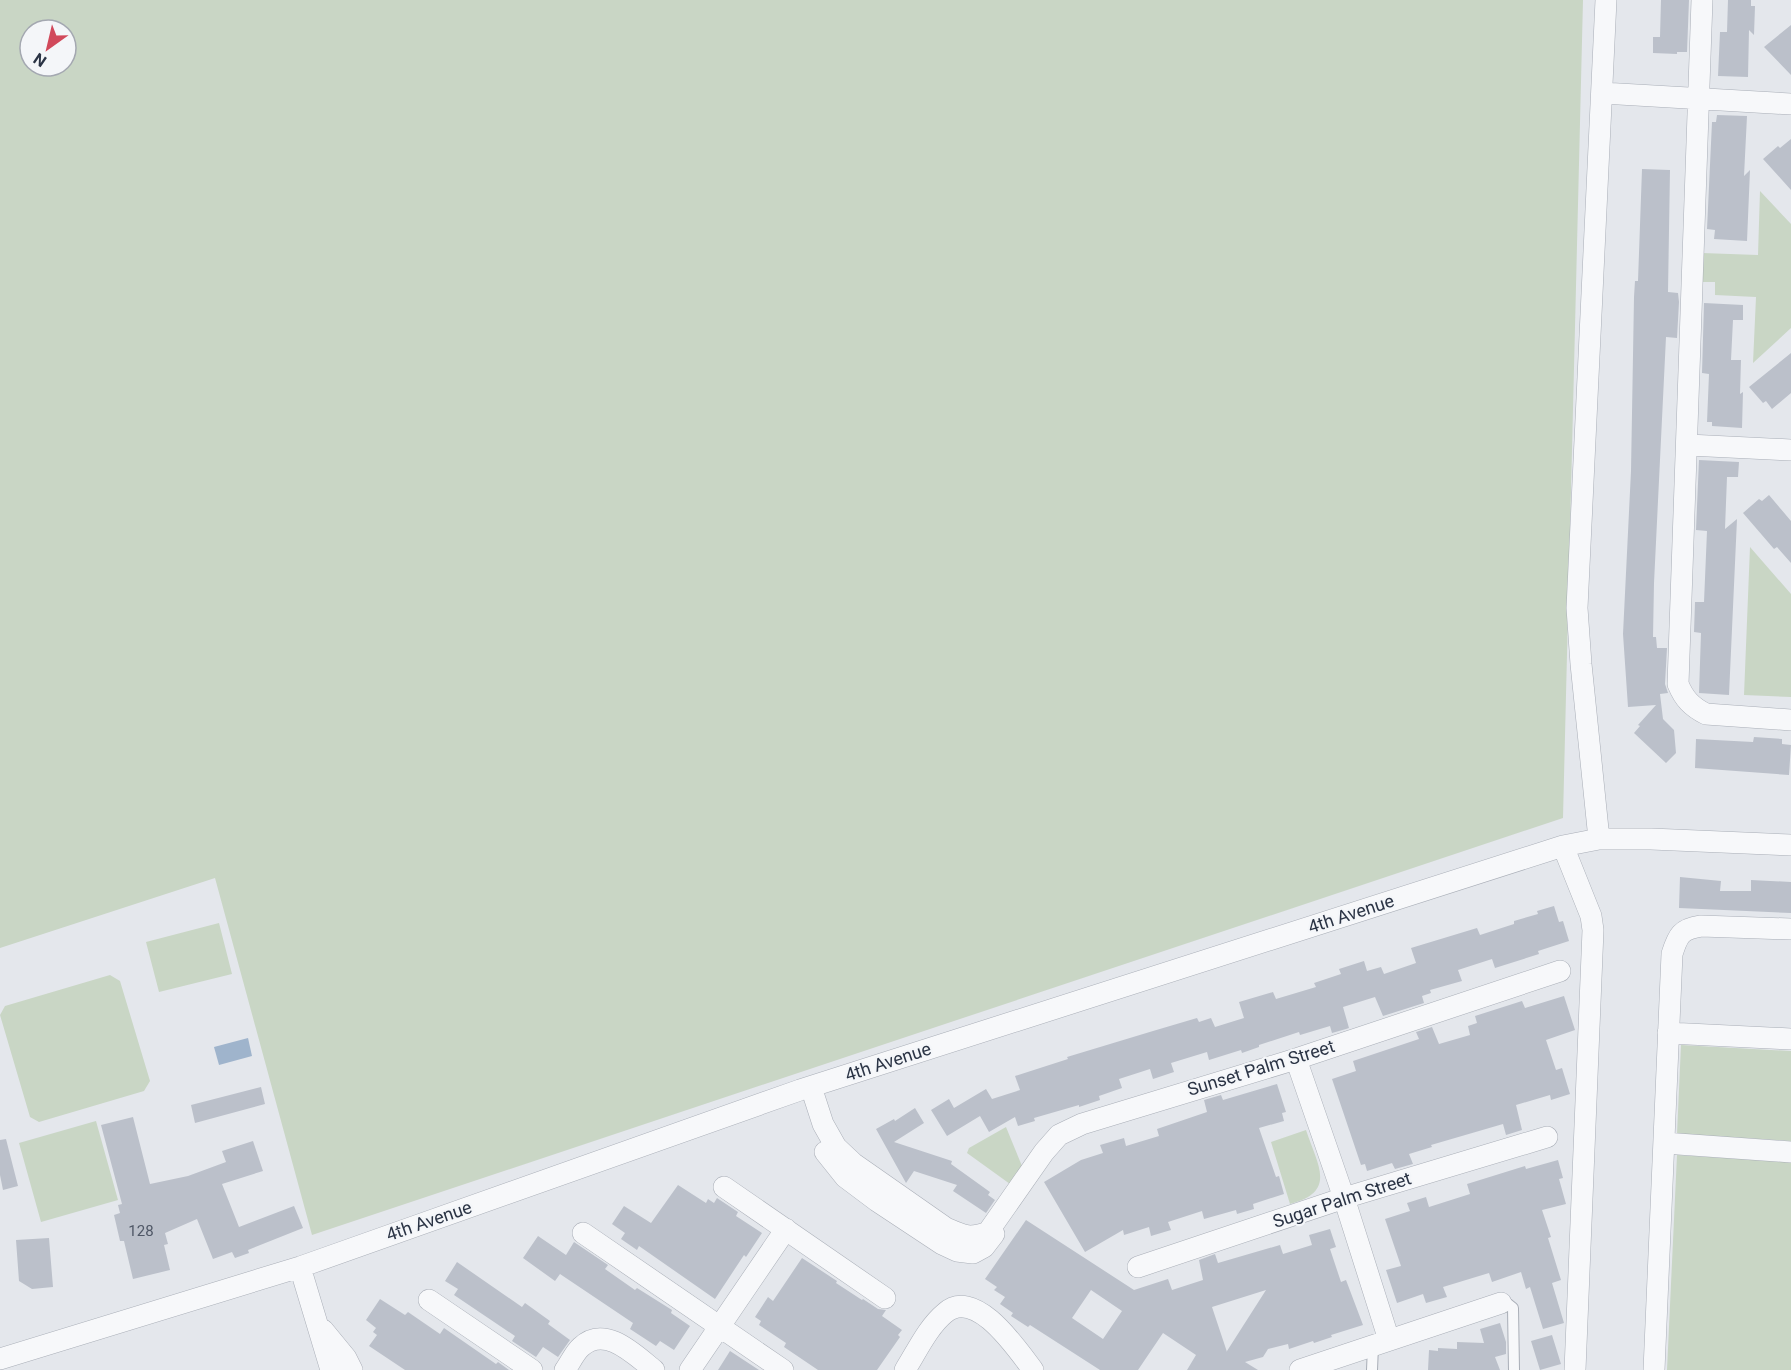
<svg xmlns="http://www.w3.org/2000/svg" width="1791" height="1370" viewBox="0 0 1791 1370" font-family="Roboto,sans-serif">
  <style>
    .green { fill: #c9d6c5; fill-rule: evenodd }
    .water { fill: #9fb4cc }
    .building { fill: #bbc0ca; fill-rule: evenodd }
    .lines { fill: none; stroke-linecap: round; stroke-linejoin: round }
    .lane-casing { stroke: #a9aeb7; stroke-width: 12 }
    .street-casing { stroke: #a9aeb7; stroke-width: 22 }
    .lane { stroke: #f7f8fa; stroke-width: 10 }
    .street { stroke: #f7f8fa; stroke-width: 21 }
    .labels { text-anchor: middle; stroke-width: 4.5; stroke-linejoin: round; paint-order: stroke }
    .number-label { font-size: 15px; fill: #4f5766 }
    .street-label { font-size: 18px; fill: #2b3445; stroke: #f4f6f9 }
  </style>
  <rect width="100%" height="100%" fill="#e4e7ec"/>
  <!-- green -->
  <path class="green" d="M0 0H1583L1563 818 312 1235 215 878 0 948ZM30 30H66V66H30Z
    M1760 191 1791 224V328L1753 363 1756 297 1715 295V282H1701L1702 253 1758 255Z
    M1750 547 1791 594V697L1744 695Z
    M219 923 232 974 159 992 146 942Z
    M110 975 120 981 150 1081 144 1091 39 1122 30 1117 0 1015 5 1006Z
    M1681 1045 1791 1051V1141L1677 1134Z
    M96 1121 118 1200 41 1222 19 1143Z
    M1006 1127 1022 1166 1010 1184 967 1153 969 1148Z
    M1306 1130C1317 1164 1338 1192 1290 1204L1271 1142Z
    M1677 1155 1791 1162V1370H1667Z"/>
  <!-- water -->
  <path class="water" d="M248 1038 252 1056 219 1065 214 1047Z"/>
  <!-- building -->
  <path class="building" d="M1661 0H1689L1687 52H1677V54L1653 53V37H1660Z
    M1728 0H1751V6H1755L1754 35 1749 30 1748 77 1718 76 1720 32H1727Z
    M1791 25V75L1764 47Z
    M1717 115 1747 116 1744 176 1750 170 1747 241 1714 239 1715 230 1707 229 1712 122H1716Z
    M1791 139V190L1763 159 1778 146 1780 148Z
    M1642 169 1670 170 1668 292 1678 293 1679 302 1677 338 1666 337 1654 583 1653 637H1656L1657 648H1667L1665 684 1668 693 1660 694 1663 719 1674 730 1676 753 1666 763 1634 733 1640 726 1638 725 1656 705 1628 707 1623 634 1631 471 1634 297 1635 281H1638Z
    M1704 303 1743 305V320H1733L1731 360H1741L1740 394 1743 392 1742 428 1712 426V422H1707L1709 374 1702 373Z
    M1791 353V393L1772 409 1766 401 1763 403 1749 387Z
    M1699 460 1739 462 1738 477H1727L1725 529 1737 519 1729 695 1699 693 1701 633 1694 632 1695 602H1704L1707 531 1696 530Z
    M1769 495 1791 521V563L1777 547 1774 549 1743 513 1759 499 1762 501Z
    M1754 737 1782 739V744L1791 745 1789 775 1695 768 1696 739 1753 742Z
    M1680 877 1721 881 1720 891H1751V880L1791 882V913L1679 908Z
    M1554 906 1559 922 1563 921 1569 941 1538 951 1539 954 1495 968 1492 959 1458 970 1462 981 1430 990 1431 993 1422 996 1424 1003 1383 1016 1375 997 1343 1007 1349 1028 1346 1029 1332 1033 1330 1026 1300 1035 1299 1032 1259 1045V1047L1242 1053 1241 1050 1209 1060 1207 1052 1171 1063 1174 1072 1153 1079 1150 1069 1119 1079 1122 1088 1099 1096 1100 1100 1079 1107V1105L1034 1118 1035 1121 1018 1126 1015 1117 989 1132 980 1116 947 1136 931 1110 949 1099 954 1108 986 1089 992 1099 1020 1090 1015 1076 1068 1059 1067 1057 1153 1031 1197 1018 1199 1022 1211 1018 1215 1027 1244 1018 1239 1002 1273 992 1276 999 1316 987 1314 983 1341 974 1339 969 1364 961 1367 971 1381 967 1384 974 1416 963 1411 948 1477 928 1480 935 1514 924V921L1538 914 1537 911Z
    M1564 996 1575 1030 1546 1040 1556 1070 1562 1068 1570 1094 1551 1100 1550 1095 1516 1105 1522 1130 1506 1135 1503 1124 1431 1145 1432 1147 1409 1154 1413 1164 1395 1169 1392 1163 1367 1171 1365 1164 1361 1165 1332 1079 1356 1071 1353 1061 1419 1039 1416 1032 1432 1027 1439 1044 1470 1035 1468 1026 1477 1023 1475 1016 1522 1001 1525 1008Z
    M1277 1084 1286 1112 1282 1113 1284 1121 1259 1128 1276 1177 1279 1176 1284 1194 1253 1204 1254 1209 1237 1214 1236 1210 1204 1219 1202 1211 1168 1222 1171 1230 1151 1236 1149 1227 1124 1235 1123 1230 1085 1252 1044 1182 1081 1160 1103 1153 1100 1145 1124 1138 1126 1146 1159 1136 1157 1129 1207 1112 1204 1100 1221 1095 1223 1100Z
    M261 1087 265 1104 195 1123 191 1105Z
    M915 1108 924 1123 894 1142 952 1161 951 1164 990 1192 988 1195 995 1200 986 1213 953 1191 957 1185 914 1171 906 1183 876 1129 894 1119 895 1121Z
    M133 1117 150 1184 188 1176 226 1162 222 1151 253 1141 263 1171 222 1184 239 1227 294 1206 303 1228 248 1250 249 1253 235 1258 232 1252 213 1259 197 1219 165 1233 168 1244 164 1245 170 1270 133 1279 124 1241H120L114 1215 120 1213 118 1205 122 1204 101 1125Z
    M6 1139 18 1186 3 1190 0 1175V1140Z
    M1558 1160 1563 1178 1559 1179 1566 1204 1542 1210 1551 1237 1548 1238 1561 1280 1552 1283 1564 1323 1543 1329 1530 1287 1526 1289 1521 1272 1492 1282 1489 1273 1443 1287 1447 1297 1426 1303 1423 1294 1397 1303 1386 1270 1401 1266 1385 1219 1410 1211 1407 1203 1426 1197 1429 1207 1470 1194 1467 1184 1525 1166 1526 1169Z
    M678 1185 706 1203 708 1199 714 1203 717 1198 738 1212 736 1216 762 1233 746 1257 744 1255 715 1299 639 1246 637 1250 621 1239 625 1233 612 1224 624 1206 651 1223Z
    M1026 1220 1134 1290 1168 1279 1172 1290 1203 1280 1199 1260 1215 1254 1218 1263 1280 1245 1283 1254 1312 1245 1309 1235 1330 1229 1336 1247 1330 1249 1341 1282 1346 1280 1363 1325 1331 1335 1332 1337 1314 1343 1313 1341 1289 1349 1288 1344 1268 1349 1263 1357 1245 1362 1258 1370H1187L1196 1355 1163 1333 1138 1370H1100L1030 1325 1028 1327 1011 1316 1013 1313 1000 1304 1005 1297 994 1290 997 1287 985 1279ZM1091 1290 1122 1311 1103 1339 1072 1318ZM1266 1290 1227 1351V1352L1212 1307Z
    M538 1236 566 1255 574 1242 608 1265 605 1269 635 1290 637 1288 672 1310 671 1313 690 1326 674 1350 660 1341 656 1346 630 1329 633 1323 560 1274 555 1281 523 1258Z
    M49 1238 53 1287 32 1289 19 1281 16 1240Z
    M802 1258 837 1281 836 1283 862 1300 863 1299 878 1309 886 1310 882 1316 902 1330 898 1335 900 1337 877 1370H818L784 1347 786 1343 759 1325 761 1321 755 1317 768 1297 773 1301Z
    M457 1262 522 1307 525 1303 550 1321 548 1324 570 1340 558 1357 543 1347 536 1357 512 1341 515 1336 454 1295 458 1289 445 1281Z
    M380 1299 405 1315 408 1312 440 1334 444 1328 496 1364 498 1362 509 1370H405L369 1346 377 1335 373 1332 376 1328 366 1320Z
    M1500 1323 1506 1342V1354L1495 1357 1500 1370H1428L1429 1350 1438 1351V1348L1457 1349V1342L1484 1343 1480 1329Z
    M1552 1335 1561 1364 1540 1370 1531 1341Z
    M730 1351 759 1370H718Z"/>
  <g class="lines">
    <!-- lane casing -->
    <g class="lane-casing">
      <path id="lane" d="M1501 1303 1508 1304 1513 1308 1514 1370
        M1372 1370 1373 1346"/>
    </g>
    <!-- street casing -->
    <g class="street-casing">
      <path id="street" d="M1702 0 1678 684C1684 699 1692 707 1706 714L1791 720
        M1602 93 1791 104
        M1688 445 1791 450
        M1599 839 1581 664 1577 608 1606 0
        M1563 846 1591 916 1593 930 1575 1370
        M1668 1033 1791 1039
        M1296 1059 1344 1198 1389 1340
        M811 1087 823 1124 836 1147 853 1163 946 1228C964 1236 969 1239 988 1232L1044 1152 1059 1135 1082 1124 1296 1059 1560 971
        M1664 1143 1791 1152
        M825 1152 845 1177 877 1201 942 1244 957 1251 973 1253 984 1247 994 1234
        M724 1187 885 1298
        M583 1233 783 1370
        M300 1267 331 1370
        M1138 1267 1344 1198 1547 1137
        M429 1300 532 1370
        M323 1330 346 1358 352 1370
        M0 1359 300 1267 800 1090 1563 846 1599 839H1651L1791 845
        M565 1370C570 1363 575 1352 581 1347 605 1324 635 1355 654 1370
        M690 1370 786 1229
        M905 1370C917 1351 928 1327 945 1313 975 1286 1017 1349 1033 1370
        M1300 1370 1501 1303
        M1654 1370 1672 954C1678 935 1681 929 1701 926L1791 929"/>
    </g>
    <!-- lane -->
    <use href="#lane" class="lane"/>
    <!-- street -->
    <use href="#street" class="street"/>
  </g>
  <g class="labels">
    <!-- number labels -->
    <g class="number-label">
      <text x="141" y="1236">128</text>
    </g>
    <!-- street labels -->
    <g class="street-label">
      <text transform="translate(1351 914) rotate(-18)" y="6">4th Avenue</text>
      <text transform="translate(888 1062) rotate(-18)" y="6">4th Avenue</text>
      <text transform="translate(1261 1068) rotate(-17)" y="6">Sunset Palm Street</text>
      <text transform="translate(1342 1200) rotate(-18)" y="6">Sugar Palm Street</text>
      <text transform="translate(429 1221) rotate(-19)" y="6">4th Avenue</text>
    </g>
  </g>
  <!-- north arrow -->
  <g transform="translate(48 48) rotate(214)"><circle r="28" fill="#f4f6f9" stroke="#a4a8b1" stroke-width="1.5"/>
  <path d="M0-4.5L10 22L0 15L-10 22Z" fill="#d1495b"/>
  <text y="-9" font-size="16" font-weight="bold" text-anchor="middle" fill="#2b3445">N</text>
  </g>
</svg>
